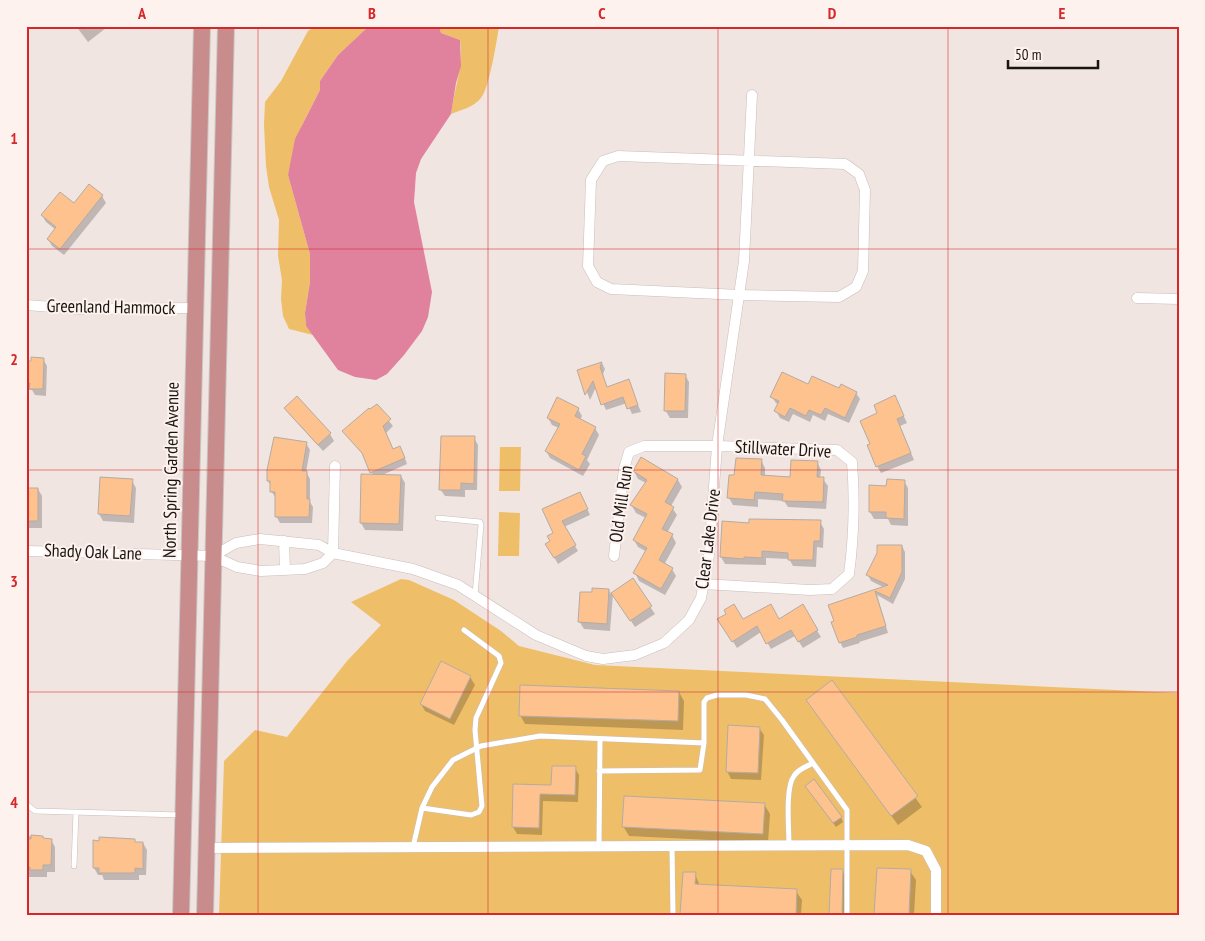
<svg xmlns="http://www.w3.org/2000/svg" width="1205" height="941" viewBox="0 0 1205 941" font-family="'PT Sans Narrow',sans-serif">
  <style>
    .green { fill: #eebf68 }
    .water { fill: #e0819d }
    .shadow { fill: #0003 }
    .building { fill: #fec28e; stroke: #b4aba4 }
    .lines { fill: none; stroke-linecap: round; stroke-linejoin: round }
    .service-casing { stroke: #c8bdb9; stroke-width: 6 }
    .minor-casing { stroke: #c8bdb9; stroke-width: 11 }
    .trunk-casing { stroke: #c8c7c6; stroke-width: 18 }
    .service { stroke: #fff; stroke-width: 5 }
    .minor { stroke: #fff; stroke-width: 10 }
    .trunk { stroke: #c78c8b; stroke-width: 16 }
    .grid { fill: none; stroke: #d62828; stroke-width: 1; stroke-opacity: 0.55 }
    .labels { text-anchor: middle; stroke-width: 4; stroke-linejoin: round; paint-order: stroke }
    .street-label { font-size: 18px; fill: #191513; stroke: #fef2ee }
    .neatline { fill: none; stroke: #d62828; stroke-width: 2 }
    .grid-label { font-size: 16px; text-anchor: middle; font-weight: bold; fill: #d62828 }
  </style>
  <rect width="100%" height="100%" fill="#f1e5e1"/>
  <!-- green -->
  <path class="green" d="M316 26H369L338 55 320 81V90L302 125 288 175 310 254V282L305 313 306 326 313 335 289 329 283 316 281 299 282 280 278 256 279 220 269 187 266 166 264 125 265 102 281 81 308 31Z
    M439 26H499C497 40 489 89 481 98 474 107 461 110 451 114 454 89 464 66 460 40L441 33Z
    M500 447H521L520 491H499Z
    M499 512 520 513 519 556H498Z
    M401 579 409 580 454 600 501 631 519 646 595 665 1179 693V915H219L224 761 255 730 287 737 347 661 381 625 351 602Z"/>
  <!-- water -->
  <path class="water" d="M369 26H439L441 33 460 40 461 66 456 83 451 114 421 159 416 173 414 202 432 292 428 317 422 331 404 355 387 374 376 380 355 377 338 370 306 326 305 313 310 282V254L288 175 295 139 320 90V81L338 55Z"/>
  <!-- shadow -->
  <path class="shadow" d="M76 26H105L106 28 88 42Z
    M102 196 106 203 64 255 52 246 48 239 56 230 46 222 42 215Z
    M43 359 47 366 46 396 35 395 32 390H26V362Z
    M602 363 605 369 603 374 607 388 628 381 641 412 632 414 627 403 606 410 596 387 590 400 579 371Z
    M685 375 689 382 688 418H670L665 410Z
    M808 385 856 393 860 399 849 423 828 414 825 421 813 415 810 422 793 414 789 422 780 418 776 411 779 405 776 403 772 397Z
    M898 404 907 423 900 426 914 460 881 473 877 466 872 445 879 413Z
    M376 405 393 426 386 433 393 450 403 453 407 464 380 476H401L405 483 403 531 365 530 361 523 373 475 365 457 344 432Z
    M285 408 330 434 334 441 323 451 290 415Z
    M578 409 582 416 580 420 595 428 599 435 587 460 590 464 583 476 550 458 546 451 559 428 552 425 548 418Z
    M474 438 478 445 477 490H465V497L445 496 440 489Z
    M306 443 310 450 306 472 310 479V502L313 507 312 523H280L276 516V498L271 491V486L268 481Z
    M642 459 678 480 682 487 671 506 677 515 667 533 672 535 676 543 664 565 672 569 676 576 665 595 639 581 635 573 647 552 638 547 634 540 646 518 636 513 632 506 646 483 638 479 634 471Z
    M761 460 765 468V476L791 479 817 462 821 470 820 478 823 479 828 486 826 509 788 507 784 501 758 499V507L733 505 729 498 730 476H736Z
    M132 481 136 488 134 523 103 521 99 514Z
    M904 481 908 488V526L891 525 888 519H874L870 512 888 487Z
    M26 489H38L42 496V528H27L26 526Z
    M583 499 590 515 564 527 578 551 558 564 547 545 552 542 554 533 543 510Z
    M820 522 824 529 823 548 817 547 816 567 793 566 789 559 766 558V565L725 564 721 557 750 524Z
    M902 546 905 552V579L893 604 877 595 888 633 859 642 860 643 843 648 840 642 836 622 830 605 885 588 871 581 868 575Z
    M632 580 655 614 635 627 613 594 610 631 584 629 579 621 593 594 609 590 611 594Z
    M802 606 821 637 803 648 795 636 771 649 761 632 737 648 719 619 778 620Z
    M441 663 470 677 475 685 454 725 425 711 421 704Z
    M832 682 922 807 898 825 807 700Z
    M679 692 684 701 683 730 525 724 520 715Z
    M759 728 764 735 761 780 731 779 727 771Z
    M575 768 579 775 578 802 543 801 542 835 517 834 513 827 514 785 553 786Z
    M809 791 841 817 843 822 836 827Z
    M764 804 770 814 768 843 629 836 623 826Z
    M26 836 43 837 44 840H51L55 847V872H47V877H26Z
    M134 840 136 843H143L147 850 146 875H139V880H104L102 875H98L94 868Z
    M842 870 846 878 845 915H830Z
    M910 871 916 880 914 915H875Z
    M695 874 700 886 796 891 802 900 801 915H682Z"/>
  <!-- building -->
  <path class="building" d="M89 184 103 195 60 249 47 239 56 227 41 215 60 192 74 203Z
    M31 357 44 358 43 389H29L30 383H26V361H31Z
    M602 362 600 367 607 387 629 379 638 405 627 409 623 397 601 405 593 381 585 395 577 370Z
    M782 372 808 384 812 376 839 388 841 384 857 392 845 418 825 408 821 415 809 410 806 416 790 408 785 417 774 411 779 401 770 397Z
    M665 373 686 374 685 411H664Z
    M895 395 904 416 897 419 911 453 876 467 867 445 870 444 860 421 877 413 874 405Z
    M297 396 331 433 318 445 284 408Z
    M557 397 579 408 575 416 596 427 582 454 586 456 579 470 545 451 560 424 547 418Z
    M377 404 391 419 383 426 393 449 400 446 405 458 370 473 362 453 342 431 369 408 370 409Z
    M441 436H475L474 484 461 483V490H439Z
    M274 437 307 442 302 471H307V499H310L309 517H275V492H270V481H267V470Z
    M641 457 678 479 665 502 674 507 662 529 673 534 659 560 673 568 661 589 633 573 647 548 633 540 647 514 630 505 647 480 633 471Z
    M736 458 762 459 761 475 790 477 791 460 818 461 817 477H824L823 502 782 501 783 494 755 492 754 500 727 498 729 475H734Z
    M361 474 401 475 399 524 360 523Z
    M100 477 133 479 130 516 98 514Z
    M887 479 905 480 904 519 886 518V512H869V485L886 486Z
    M26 488H38V521H26Z
    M580 492 588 509 562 521 576 545 554 558 545 544 550 541 547 536 553 533 542 509Z
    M749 519 821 520 820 541H814L813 560H788V553L762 551V558L744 557V559L720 557 722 521 749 523Z
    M877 545H902V572L890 598 875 591 886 626 857 635V637L839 643 831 622 834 621 828 605 888 585 866 575 877 553Z
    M633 578 652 606 630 621 611 593Z
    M592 588 609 589 607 624 578 622 580 592H592Z
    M734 604 743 619 771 604 779 619 803 604 818 630 798 642 791 630 766 644 757 626 732 642 717 619 726 614 724 610Z
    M441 661 471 676 450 719 420 704Z
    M832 680 918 796 891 816 806 700Z
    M520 685 679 691 678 721 519 716Z
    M728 725 760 727 758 773 726 772Z
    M552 766H576L575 795 540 794 539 828 512 827 513 784 551 785Z
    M814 779 842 817 833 823 805 786Z
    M624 796 765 803 763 834 622 827Z
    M31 835 43 836V838L52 839 51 865H43V870H30V867H26V839H31Z
    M99 837 135 839V842H143V869L135 868V873H99V868H93V840L99 841Z
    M877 868 911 869 909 915H874Z
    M831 869H843L842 915H829Z
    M683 872H696L695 884 797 889 796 915H680Z"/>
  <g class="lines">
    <!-- service casing -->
    <g class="service-casing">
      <path id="service" d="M438 518 480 522 481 525 475 595
        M599 771 700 770 704 743V702L707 698 717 695H746L765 699 782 720 847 810V915
        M26 804 35 811 181 815
        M422 808 471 815 479 812 482 806 475 730 476 718 501 663 499 656 464 630
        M789 845C789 830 785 787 794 776 798 769 806 767 813 763
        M599 846 600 739
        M672 846 673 915
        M413 847 422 808 432 787 453 760 481 746 540 736 704 743
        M74 866 76 812"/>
    </g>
    <!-- minor casing -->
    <g class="minor-casing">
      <path id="minor" d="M618 156 845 164 859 174 865 190 863 271 856 287 839 297 740 295 611 289 597 282 588 266 591 180 603 161Z
        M1137 298 1179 299
        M26 305 78 309 195 308
        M284 541 285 570
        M26 551 213 556 237 567 261 571 305 569 323 563 333 553
        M333 553 335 466
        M213 556 236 543 260 539 319 545 333 553 413 569 458 585 536 635 586 656 603 659 635 655 664 643 689 620 701 598 709 555 717 446 744 261 752 95
        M614 556 624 469 629 452 644 446H717L837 450 852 462C855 500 854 536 849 574L832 589 810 590 703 584
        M207 848 908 845 926 851 936 870V915"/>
    </g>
    <!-- trunk casing -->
    <g class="trunk-casing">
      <path id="trunk" d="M181 915 202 26
        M205 915 226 26"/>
    </g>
    <!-- service -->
    <use href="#service" class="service"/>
    <!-- minor -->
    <use href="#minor" class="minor"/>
    <!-- trunk -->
    <use href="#trunk" class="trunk"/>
  </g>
  <!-- grid -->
  <path class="grid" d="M258 26V915M488 26V915M718 26V915M948 26V915M26 249H1179M26 470H1179M26 692H1179"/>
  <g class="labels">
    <!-- street labels -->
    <g class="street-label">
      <text transform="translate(111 307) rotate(1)" y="6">Greenland Hammock</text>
      <text transform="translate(783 449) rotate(3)" y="6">Stillwater Drive</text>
      <text transform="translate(171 470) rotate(-89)" y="6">North Spring Garden Avenue</text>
      <text transform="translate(621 504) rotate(-82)" y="6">Old Mill Run</text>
      <text transform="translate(708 539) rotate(-83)" y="6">Clear Lake Drive</text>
      <text transform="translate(93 552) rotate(2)" y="6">Shady Oak Lane</text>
    </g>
  </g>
  <!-- border -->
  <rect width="1205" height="941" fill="none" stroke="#fef2ee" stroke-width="55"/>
  <!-- scale -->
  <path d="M1008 60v8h90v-8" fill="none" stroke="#191513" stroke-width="2.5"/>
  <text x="1015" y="60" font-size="15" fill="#191513" stroke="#fef2ee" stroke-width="4" paint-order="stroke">50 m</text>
  <rect x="28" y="28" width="1150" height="886" class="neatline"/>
  <g class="grid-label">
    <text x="142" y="19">A</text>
    <text x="372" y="19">B</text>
    <text x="602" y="19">C</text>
    <text x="832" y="19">D</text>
    <text x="1062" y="19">E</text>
    <text x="14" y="144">1</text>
    <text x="14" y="365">2</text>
    <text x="14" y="587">3</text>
    <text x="14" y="808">4</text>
  </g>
</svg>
